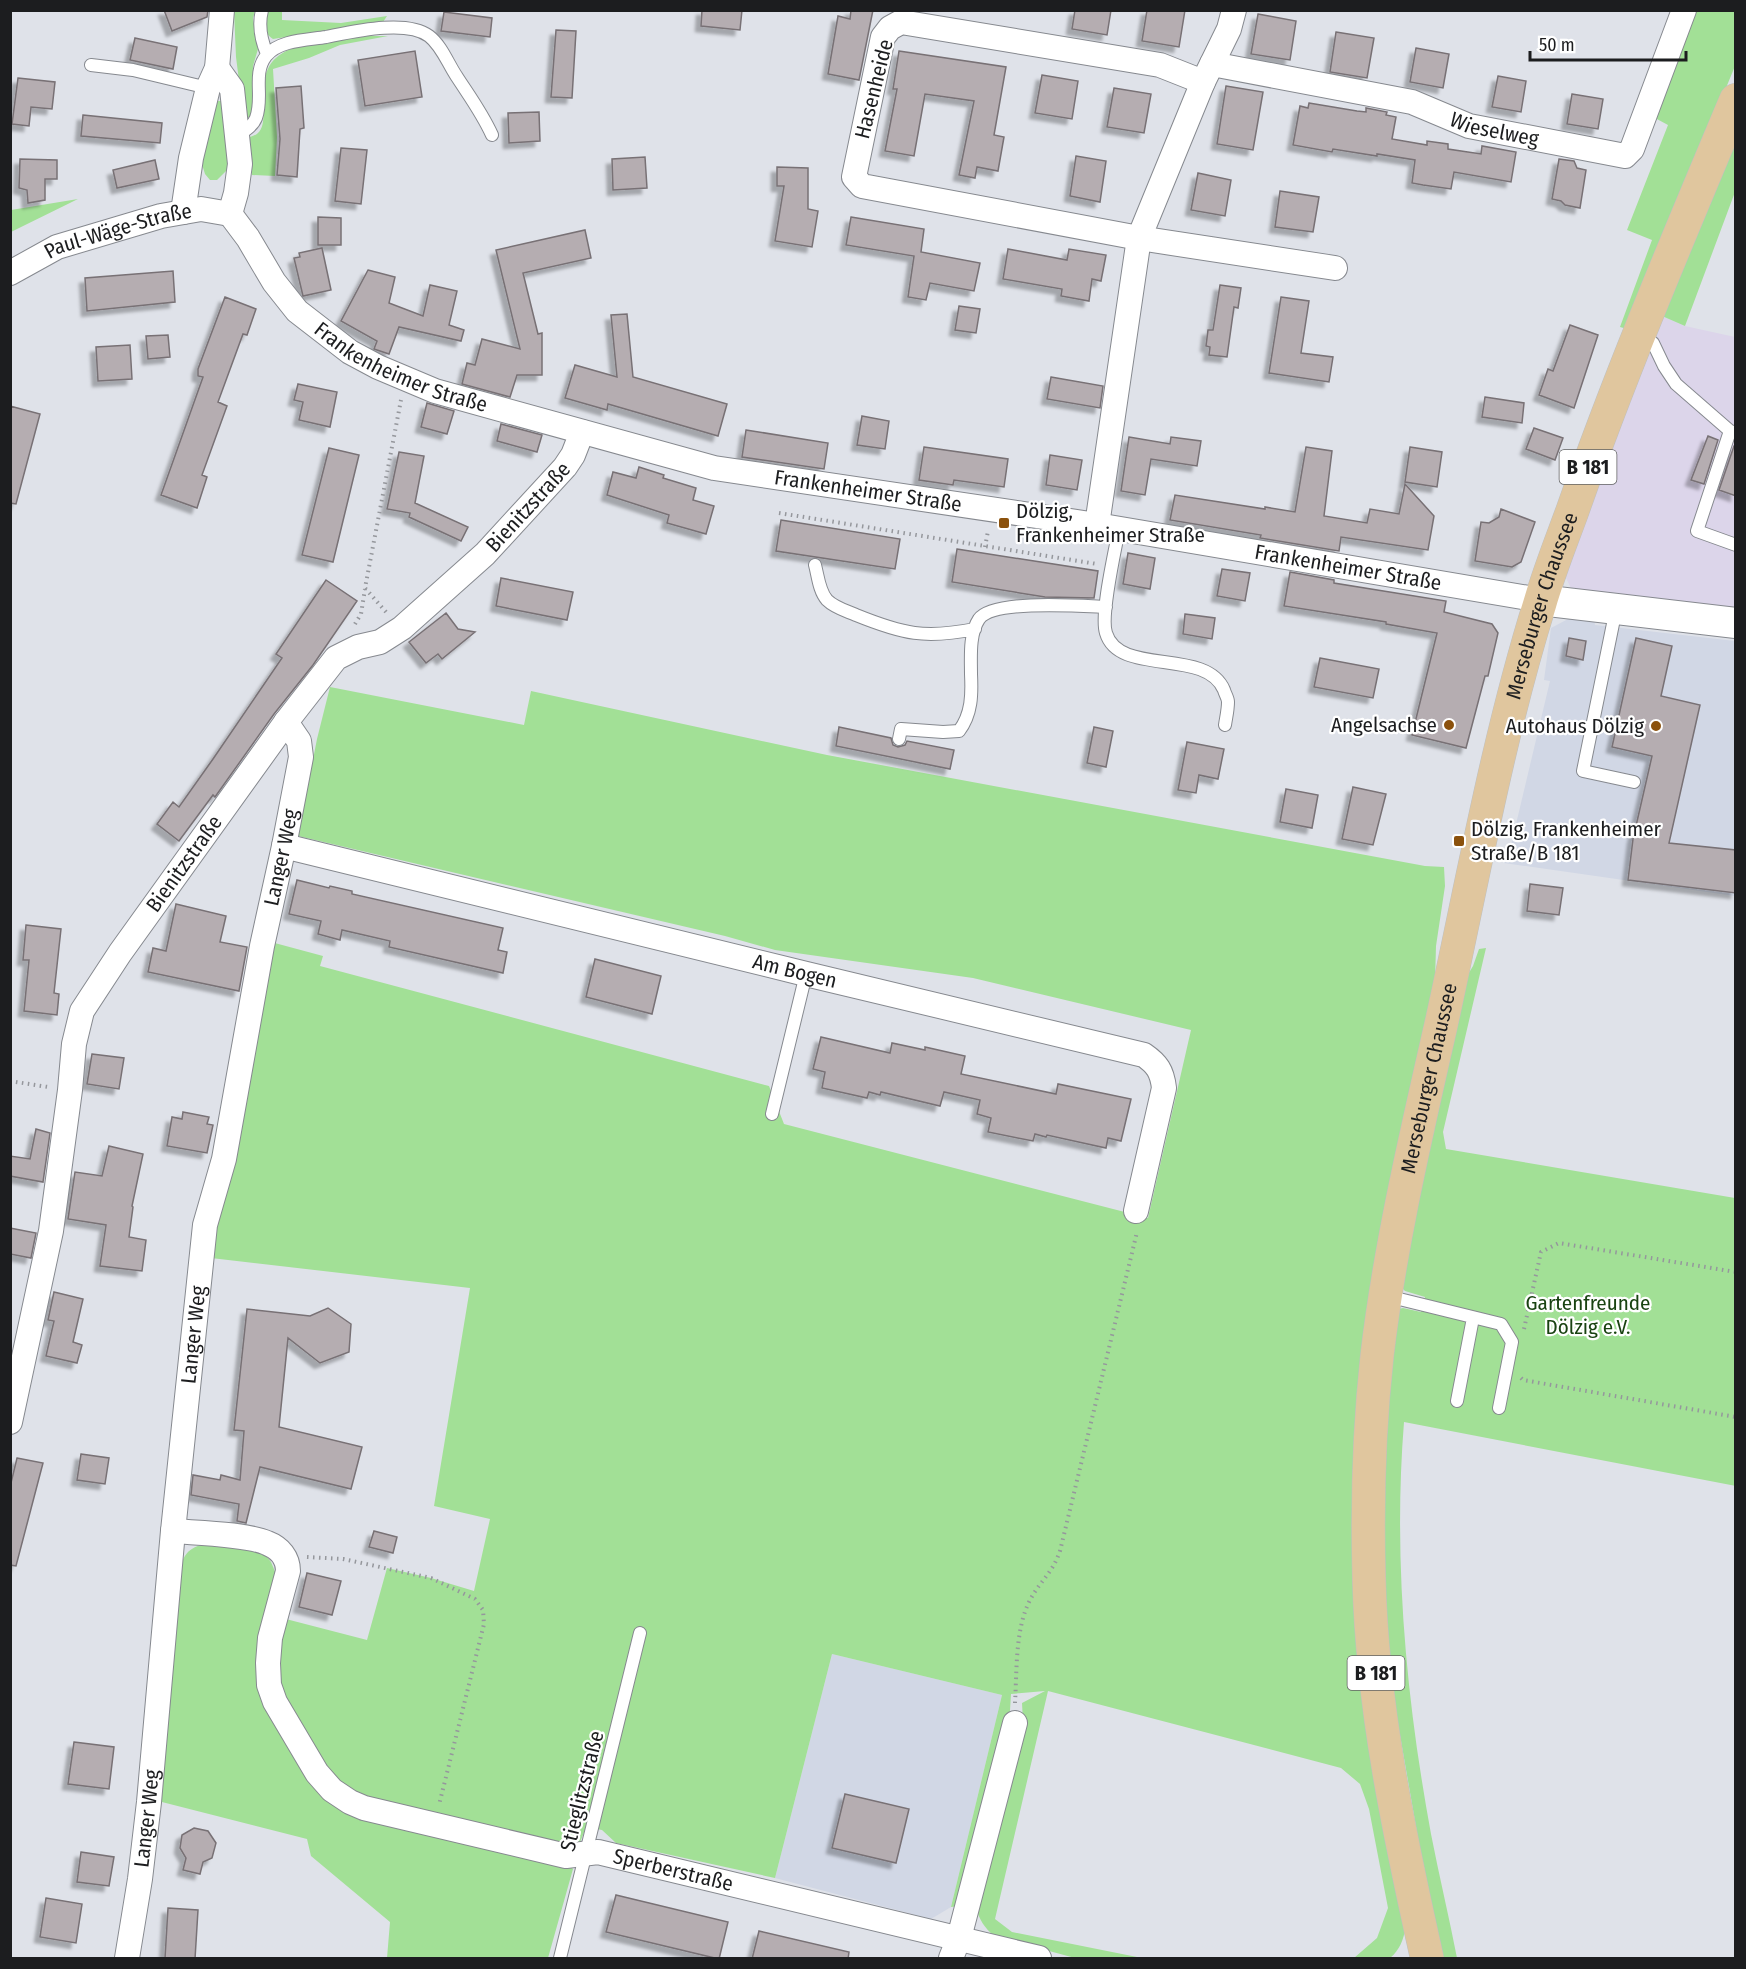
<svg xmlns="http://www.w3.org/2000/svg" width="1746" height="1969" viewBox="0 0 1746 1969" font-family="'Fira Sans Condensed',sans-serif">
  <style>
    .commercial { fill: #dcd5ea }
    .built { fill: #d1d7e5 }
    .green { fill: #a2e096 }
    .building { fill: #b5adb1; stroke: #787175; stroke-width: 1.5; filter: url(#shadow) }
    .lines { fill: none; stroke-linecap: round; stroke-linejoin: round }
    .service-casing { stroke: #86898f; stroke-width: 14 }
    .minor-casing { stroke: #86898f; stroke-width: 26 }
    .tertiary-casing { stroke: #86898f; stroke-width: 32 }
    .primary-casing { stroke: #bfc0c0; stroke-width: 34 }
    .path { stroke: #95979c; stroke-width: 4; stroke-dasharray: 1.5 4.5; stroke-linecap: butt }
    .service { stroke: #fff; stroke-width: 12 }
    .minor { stroke: #fff; stroke-width: 24 }
    .tertiary { stroke: #fff; stroke-width: 30 }
    .primary { stroke: #e0c69e; stroke-width: 33 }
    .poi-dot { fill: #8b510c; stroke: #fff; stroke-width: 2 }
    .labels { text-anchor: middle; stroke-width: 4.5; stroke-linejoin: round; paint-order: stroke }
    .shield { fill: #fff; stroke: #606162; stroke-width: 1.5 }
    .shield-label { font-size: 20px; font-weight: bold; fill: #1c1d1f }
    .street-label { font-size: 21px; fill: #1c1d1f; stroke: #fff }
    .poi-label { font-size: 21px; fill: #1c1d1f; stroke: #fff; text-anchor: start }
    .park-label { font-size: 21px; fill: #194311; stroke: #fff }
  </style>
  <defs>
    <filter id="shadow"><feDropShadow dx="-5.5" dy="5.5" stdDeviation="1.5" flood-color="#0004"/></filter>
  </defs>
  <rect width="100%" height="100%" fill="#dfe2e9"/>
  <!-- commercial -->
  <path class="commercial" d="M1662 316 1685 326 1735 337V612L1573 592 1566 578 1565 564Z"/>
  <!-- built -->
  <path class="built" d="M1568 619H1594L1595 625 1735 641V896L1504 863 1512 841 1550 681 1544 680 1551 628Z
    M832 1654 1002 1695 951 1907 931 1919 775 1878Z"/>
  <!-- green -->
  <path class="green" d="M234 11H255L253 18 258 49 253 66 252 115 244 120 236 57Z
    M267 11H282V20L341 23 387 16 383 22 273 39C262 32 266 22 267 11Z
    M1691 11H1735V66L1627 329 1620 327 1652 240 1627 230 1668 125 1655 118Z
    M368 36H388L340 45 309 58 273 69 277 137 275 176 252 175 248 142 250 137C253 136 256 135 258 133 274 119 245 66 291 49 314 40 343 39 368 36Z
    M217 101H223L229 168 217 180H210L205 174 201 161Z
    M1735 132V192L1685 326 1662 316Z
    M78 199 15 230 11 232V210Z
    M330 687 524 725 531 691 827 755 1425 866 1444 867 1445 886 1436 946 1435 981 1362 1361 1406 1927C1403 1940 1400 1950 1390 1958H1354L1377 1938 1388 1908 1369 1809 1360 1784 1341 1768 1048 1691 995 1919 1012 1932 1142 1958H1075L994 1936C985 1928 979 1920 976 1907L1023 1722 1022 1703 1045 1691 1011 1694 1009 1727 960 1906 951 1907 1002 1695 832 1654 775 1878 616 1843 602 1830 586 1827 579 1845 538 1842 352 1796 336 1786 274 1682 282 1618 367 1640 387 1568 431 1578 474 1591 490 1519 434 1506 470 1288 211 1258 271 942 323 956 320 966 769 1086 784 1124 1148 1218 1191 1030 973 978 775 950 725 936 298 836 317 739Z
    M1486 948 1443 1132 1446 1149 1735 1198 1736 1486 1404 1422C1393 1559 1406 1698 1431 1834 1439 1875 1449 1917 1457 1958H1439L1387 1661 1382 1469 1398 1309 1403 1308 1421 1312 1425 1297 1405 1291 1401 1287 1464 981 1473 966 1479 949Z
    M209 1543 263 1552 271 1562 276 1574 260 1662 317 1785 564 1860 573 1869 548 1958H387L390 1922 311 1856 307 1839 158 1801 177 1577C184 1555 185 1548 209 1543Z"/>
  <!-- building -->
  <path class="building" d="M164 10H208L207 17 172 31Z
    M702 10H742L740 30 701 26Z
    M851 10H873L859 80 828 74 838 16 850 19Z
    M1075 10H1111L1107 35 1072 29Z
    M1147 10H1185L1179 47 1142 41Z
    M444 12 492 18 490 37 441 31Z
    M1258 14 1296 21 1290 60 1251 54Z
    M556 30 576 31 572 98 551 97Z
    M1336 32 1374 38 1367 78 1330 72Z
    M135 38 177 47 173 69 130 60Z
    M1416 48 1449 54 1443 88 1410 82Z
    M415 51 422 97 365 106 358 60Z
    M899 51 1006 67 994 135 1004 137 998 171 977 167 975 178 959 175 974 101 925 94 914 156 885 151 897 89H893Z
    M1042 75 1078 81 1072 119 1035 113Z
    M1498 76 1526 81 1521 112 1492 107Z
    M18 78 55 82 52 109 31 107 29 126 12 124Z
    M301 86 304 128 300 129 297 177 277 175 280 139 276 88Z
    M1226 86 1263 92 1253 150 1217 144Z
    M1114 88 1151 94 1144 133 1107 127Z
    M1572 94 1603 99 1598 129 1567 124Z
    M1309 103 1357 111 1366 112V108L1387 112 1386 115 1396 117 1392 139 1427 145V141L1448 144V149L1481 154 1482 146 1516 152 1511 182 1454 172 1451 189 1423 185 1412 183 1415 160 1377 154V156L1333 149 1332 152 1293 145 1300 106 1308 108Z
    M539 112 540 141 509 143 508 113Z
    M83 115 162 123 160 143 81 136Z
    M341 148 367 150 361 204 335 201Z
    M1076 156 1106 161 1100 202 1070 196Z
    M645 157 647 188 613 190 612 159Z
    M20 159 57 160V179H45V200L28 203 27 190 19 188Z
    M1559 159 1574 161 1577 168 1586 170 1580 208 1565 205 1561 201 1552 199Z
    M155 160 159 179 117 188 113 170Z
    M777 167 808 168V209L818 211 812 247 775 241 784 186H777Z
    M1198 173 1231 180 1225 216 1191 210Z
    M1280 191 1319 197 1313 232 1275 227Z
    M318 217 341 218V245H318Z
    M851 217 924 229 921 252 980 263 974 291 930 283 926 300 908 297 914 256 846 245Z
    M585 230 591 258 523 273 538 334 542 333V375H517L510 397 462 384 467 363 475 365 482 339 520 349 496 250Z
    M322 248 331 290 303 296 294 258 300 257 299 253Z
    M1008 249 1067 260 1069 249 1106 255 1101 281 1092 279 1089 301 1061 296 1062 289 1003 279Z
    M368 270 395 277 389 303 423 316 430 285 457 291 449 325 464 330 461 341 399 327 389 354 374 349 377 341 341 321Z
    M173 271 175 302 87 311 85 278Z
    M1220 285 1241 288 1238 308 1234 307 1227 357 1209 355 1210 347 1206 346 1208 330H1213Z
    M225 297 256 309 247 335 243 334 218 402 227 406 202 475 207 477 197 508 161 495 203 377 198 376V369Z
    M1281 297 1309 301 1301 353 1333 357 1329 382 1269 373Z
    M959 306 980 309 976 333 955 330Z
    M627 314 633 377 727 404 718 436 608 404 607 410 565 398 575 365 617 377 611 315Z
    M1570 325 1598 335 1574 408 1539 395 1548 369 1553 371Z
    M168 335 170 357 148 359 146 336Z
    M130 345 132 379 98 381 96 347Z
    M1051 377 1103 386 1100 408 1047 399Z
    M298 384 337 392 330 427 299 420 303 402 294 400Z
    M1485 397 1524 403 1522 423 1482 417Z
    M427 403 454 411 447 434 421 427Z
    M10 406 40 414 16 504 10 503Z
    M862 416 889 421 885 449 857 445Z
    M501 424 542 435 537 452 497 441Z
    M1534 428 1563 438 1555 460 1526 449Z
    M746 430 828 443 824 469 742 457Z
    M1708 436 1718 440 1704 484 1691 480Z
    M1129 437 1170 444 1171 437 1201 441 1197 466 1151 459 1145 495 1121 491Z
    M1734 446H1736V496L1719 490Z
    M924 447 1008 459 1004 487 954 480 953 485 919 480Z
    M1306 447 1332 451 1324 516 1367 523 1370 509 1399 514 1405 484 1434 516 1428 550 1341 537 1339 551 1260 538 1261 535 1170 520 1175 495 1265 509V507L1295 512Z
    M1410 447 1442 452 1437 487 1405 482Z
    M329 448 359 455 333 562 302 555Z
    M399 452 424 456 415 503 468 527 461 541 409 517 410 513 387 509Z
    M1050 455 1082 460 1077 490 1046 485Z
    M639 467 664 475 663 478 696 488 693 500 714 506 706 534 667 523 669 515 607 495 613 472 636 478Z
    M1501 509 1535 522 1521 562 1512 567 1475 561 1481 522 1489 523 1499 517Z
    M781 520 900 539 895 569 776 551Z
    M957 549 1098 571 1094 598 1045 597 952 582Z
    M1128 553 1155 558 1150 589 1123 584Z
    M1222 569 1250 573 1245 601 1217 596Z
    M1290 572 1334 580V583L1446 601 1444 612 1492 624 1498 633 1488 676H1485L1466 748 1412 735 1437 633 1386 624V622L1284 606Z
    M501 578 573 592 567 620 496 606Z
    M326 580 357 601 313 665 274 714 215 797 213 795 179 841 157 824 173 802 179 807 213 759 282 658 276 654Z
    M446 613 458 629 475 632 442 659 438 654 426 663 409 642Z
    M1185 614 1215 618 1212 639 1183 634Z
    M1569 638 1586 641 1583 660 1566 656Z
    M1636 638 1672 646 1661 696 1700 705 1669 843 1736 850V893L1628 880 1633 839 1652 756 1612 747Z
    M1320 658 1379 669 1373 698 1314 687Z
    M839 727 891 738 893 745 898 747 905 745 907 741 954 750 950 769 836 746Z
    M1094 727 1113 731 1106 767 1087 763Z
    M1187 742 1224 749 1218 779 1199 775 1196 793 1178 790Z
    M1353 787 1386 794 1373 845 1342 839Z
    M1286 789 1318 795 1312 828 1280 822Z
    M297 880 329 888 330 886 352 891V894L503 928 498 950 507 952 503 973 389 947 390 941 342 930 340 940 318 934 321 921 289 914Z
    M1530 884 1563 888 1559 915 1527 911Z
    M176 904 226 916 220 942 247 947 239 991 148 972 153 948 166 951Z
    M26 925 61 929 54 993 59 994 57 1015 24 1011 29 960H23Z
    M595 959 661 976 652 1014 586 997Z
    M821 1037 890 1053 892 1043 925 1050V1047L965 1056 961 1074 1056 1094 1058 1084 1131 1099 1121 1141 1108 1138 1106 1148 1047 1135 1046 1137 1035 1134 1033 1141 988 1132 991 1118 977 1114 980 1100 944 1092 940 1106 881 1092 880 1095 869 1092 867 1098 822 1088 825 1072 813 1069Z
    M92 1054 124 1058 119 1089 87 1084Z
    M183 1112 209 1117 207 1124 213 1125 207 1153 167 1146 172 1117 182 1119Z
    M36 1129 50 1133 43 1182 10 1176V1156L30 1159Z
    M109 1146 143 1154 132 1206 133 1207 129 1237 146 1240 142 1271 100 1266 106 1225 68 1219 75 1172 102 1176Z
    M10 1228 36 1233 31 1258 10 1254Z
    M54 1292 83 1299 73 1342 82 1345 77 1363 46 1356 54 1321 48 1320Z
    M328 1308 351 1324 349 1352 320 1363 288 1338 279 1427 362 1447 351 1489 260 1467 246 1523 237 1521 239 1504 191 1495 193 1475 220 1480 221 1475 240 1480 244 1431 234 1430 247 1309 310 1316Z
    M81 1454 109 1458 105 1484 77 1480Z
    M17 1458 43 1463 16 1566 10 1565V1487Z
    M374 1531 397 1537 393 1553 369 1547Z
    M307 1573 341 1581 332 1615 299 1607Z
    M74 1742 114 1747 109 1789 68 1784Z
    M845 1794 909 1809 896 1863 832 1848Z
    M194 1828 208 1831 216 1843 212 1858 203 1862 200 1874 183 1870 186 1858 180 1848 182 1835Z
    M81 1852 114 1857 109 1886 77 1882Z
    M616 1895 728 1922 719 1959 606 1932Z
    M46 1898 82 1904 76 1943 40 1937Z
    M168 1908 198 1910 195 1959 165 1958Z
    M759 1931 849 1952 848 1959H752Z"/>
  <g class="lines">
    <!-- service casing -->
    <g class="service-casing">
      <path id="service" d="M262 10C258 26 261 40 267 54
        M91 65 133 70 208 88
        M237 136C244 131 253 126 256 118 264 97 252 74 266 56 279 40 307 40 326 37 352 32 406 19 429 36 442 46 448 64 457 77 470 97 482 113 492 135
        M1640 336 1653 343 1664 366 1676 384 1730 431 1736 433
        M1730 431 1697 531 1736 545
        M1119 529C1115 551 1100 615 1106 633 1119 677 1206 647 1224 690 1225 694 1228 698 1228 702 1228 710 1226 718 1225 725
        M815 565C818 576 819 591 827 600 835 608 847 611 856 615 903 634 925 639 975 629
        M1616 609 1583 771 1634 782
        M899 739 901 729 943 732 959 731C972 714 972 694 971 674 971 657 969 634 979 619 993 599 1082 606 1106 607
        M772 1114 806 974
        M1387 1296 1501 1324 1512 1342 1499 1408
        M1457 1401 1473 1318
        M560 1958 640 1633"/>
    </g>
    <!-- minor casing -->
    <g class="minor-casing">
      <g id="minor">
        <path id="s1" d="M1212 64 1412 102 1469 126 1625 156 1632 149 1684 10"/>
        <path d="M217 68 232 89 240 164 236 193 230 214"/>
        <path d="M1203 82 1160 65 901 22 890 28 883 37 854 177 862 186 1139 238 1335 268"/>
        <path d="M183 212 191 158 208 88 217 68 222 10"/>
        <path id="s2" d="M230 214 248 238 274 282 297 311 350 352 378 367 435 391 714 468 1097 525 1540 600"/>
        <path id="s3" d="M10 273 57 247 161 216 201 209 230 214"/>
        <path d="M1097 525 1139 238 1203 82 1229 29 1234 10"/>
        <path id="s4" d="M284 846 806 974 1144 1055C1157 1064 1162 1071 1164 1088L1136 1211"/>
        <path id="s5" d="M10 1422 51 1231 70 1090 74 1044 82 1011 120 953 286 722 336 658 358 647 380 642 402 628 485 554 565 467 573 455 582 432"/>
        <path id="s6" d="M173 1531C197 1533 247 1534 267 1543 280 1548 288 1558 288 1571L270 1638 268 1663 269 1685 275 1702 317 1773 332 1790 350 1802 364 1808 566 1856 598 1852 1039 1958"/>
        <path id="s7" d="M127 1958 140 1879 149 1802 173 1531 205 1225 224 1159 262 946 284 846 301 757 299 741 286 722"/>
        <path d="M951 1958 959 1938 1015 1723"/>
      </g>
    </g>
    <!-- tertiary casing -->
    <g class="tertiary-casing">
      <path id="tertiary" d="M1540 600 1736 623"/>
    </g>
    <!-- primary casing -->
    <g class="primary-casing">
      <g id="primary">
        <path id="s8" d="M1427 1958C1399 1833 1372 1707 1369 1578 1367 1504 1369 1429 1377 1356 1390 1245 1416 1135 1441 1025 1472 884 1497 741 1540 603 1549 572 1561 542 1572 512 1621 372 1679 236 1736 100"/>
      </g>
    </g>
    <!-- path -->
    <path class="path" d="M779 513 1097 564
      M985 547 988 531
      M386 612 365 588 401 400
      M355 624 361 614 365 589
      M10 1081 48 1087
      M1524 1329 1541 1252 1559 1243 1736 1272
      M1521 1378 1523 1380 1736 1417
      M307 1557 343 1559 431 1578 475 1599 483 1610 484 1624 439 1805
      M1015 1703C1017 1670 1015 1629 1030 1600 1040 1581 1052 1574 1060 1551L1137 1232"/>
    <!-- service -->
    <use href="#service" class="service"/>
    <!-- minor -->
    <use href="#minor" class="minor"/>
    <!-- tertiary -->
    <use href="#tertiary" class="tertiary"/>
    <!-- primary -->
    <use href="#primary" class="primary"/>
  </g>
  <!-- markers -->
  <g class="poi-dot">
    <rect x="998" y="517" width="12" height="12" rx="3"/>
    <circle cx="1449" cy="725" r="6"/>
    <circle cx="1656" cy="726" r="6"/>
    <rect x="1453" y="835" width="12" height="12" rx="3"/>
  </g>
  <g class="labels">
    <!-- shield labels -->
    <g class="shield">
      <rect x="1559.5" y="450" width="57" height="34" rx="4.5"/>
      <rect x="1347.5" y="1656" width="57" height="34" rx="4.5"/>
    </g>
    <g class="shield-label">
      <text x="1588" y="474">B 181</text>
      <text x="1376" y="1680">B 181</text>
    </g>
    <!-- street labels -->
    <g class="street-label">
      <text transform="translate(874 89) rotate(-76)" y="7">Hasenheide</text>
      <text dy="7" stroke="none"><textPath href="#s1" startOffset="291">Wieselweg</textPath></text>
      <text dy="7" stroke="none"><textPath href="#s3" startOffset="117">Paul-Wäge-Straße</textPath></text>
      <text dy="7" stroke="none"><textPath href="#s2" startOffset="238">Frankenheimer Straße</textPath></text>
      <text dy="7" stroke="none"><textPath href="#s2" startOffset="724">Frankenheimer Straße</textPath></text>
      <text dy="7" stroke="none"><textPath href="#s5" startOffset="1101">Bienitzstraße</textPath></text>
      <text dy="7" stroke="none"><textPath href="#s2" startOffset="1210">Frankenheimer Straße</textPath></text>
      <text dy="7" stroke="none"><textPath href="#s8" startOffset="1376">Merseburger Chaussee</textPath></text>
      <text dy="7" stroke="none"><textPath href="#s7" startOffset="1113">Langer Weg</textPath></text>
      <text dy="7" stroke="none"><textPath href="#s5" startOffset="597">Bienitzstraße</textPath></text>
      <text dy="7" stroke="none"><textPath href="#s4" startOffset="526">Am Bogen</textPath></text>
      <text dy="7" stroke="none"><textPath href="#s8" startOffset="890">Merseburger Chaussee</textPath></text>
      <text dy="7" stroke="none"><textPath href="#s7" startOffset="627">Langer Weg</textPath></text>
      <text transform="translate(582 1791) rotate(-76)" y="7">Stieglitzstraße</text>
      <text dy="7" stroke="none"><textPath href="#s7" startOffset="141">Langer Weg</textPath></text>
      <text dy="7" stroke="none"><textPath href="#s6" startOffset="726">Sperberstraße</textPath></text>
    </g>
    <!-- poi labels -->
    <g class="poi-label">
      <text x="1016" y="518">Dölzig,<tspan x="1016" dy="24">Frankenheimer Straße</tspan></text>
      <text x="1437" y="732" text-anchor="end">Angelsachse</text>
      <text x="1644" y="733" text-anchor="end">Autohaus Dölzig</text>
      <text x="1471" y="836">Dölzig, Frankenheimer<tspan x="1471" dy="24">Straße/B 181</tspan></text>
    </g>
    <!-- park labels -->
    <g class="park-label">
      <text x="1588" y="1310">Gartenfreunde<tspan x="1588" dy="24">Dölzig e.V.</tspan></text>
    </g>
  </g>
  <!-- border -->
  <rect width="1746" height="1969" fill="none" stroke="#1c1d1f" stroke-width="24"/>
  <!-- scale -->
  <path d="M1530 51v9h156v-9" fill="none" stroke="#1c1d1f" stroke-width="3"/>
  <text x="1539" y="51" font-size="18" fill="#1c1d1f" stroke="#ffffff" stroke-width="4.5" paint-order="stroke">50 m</text>
</svg>
